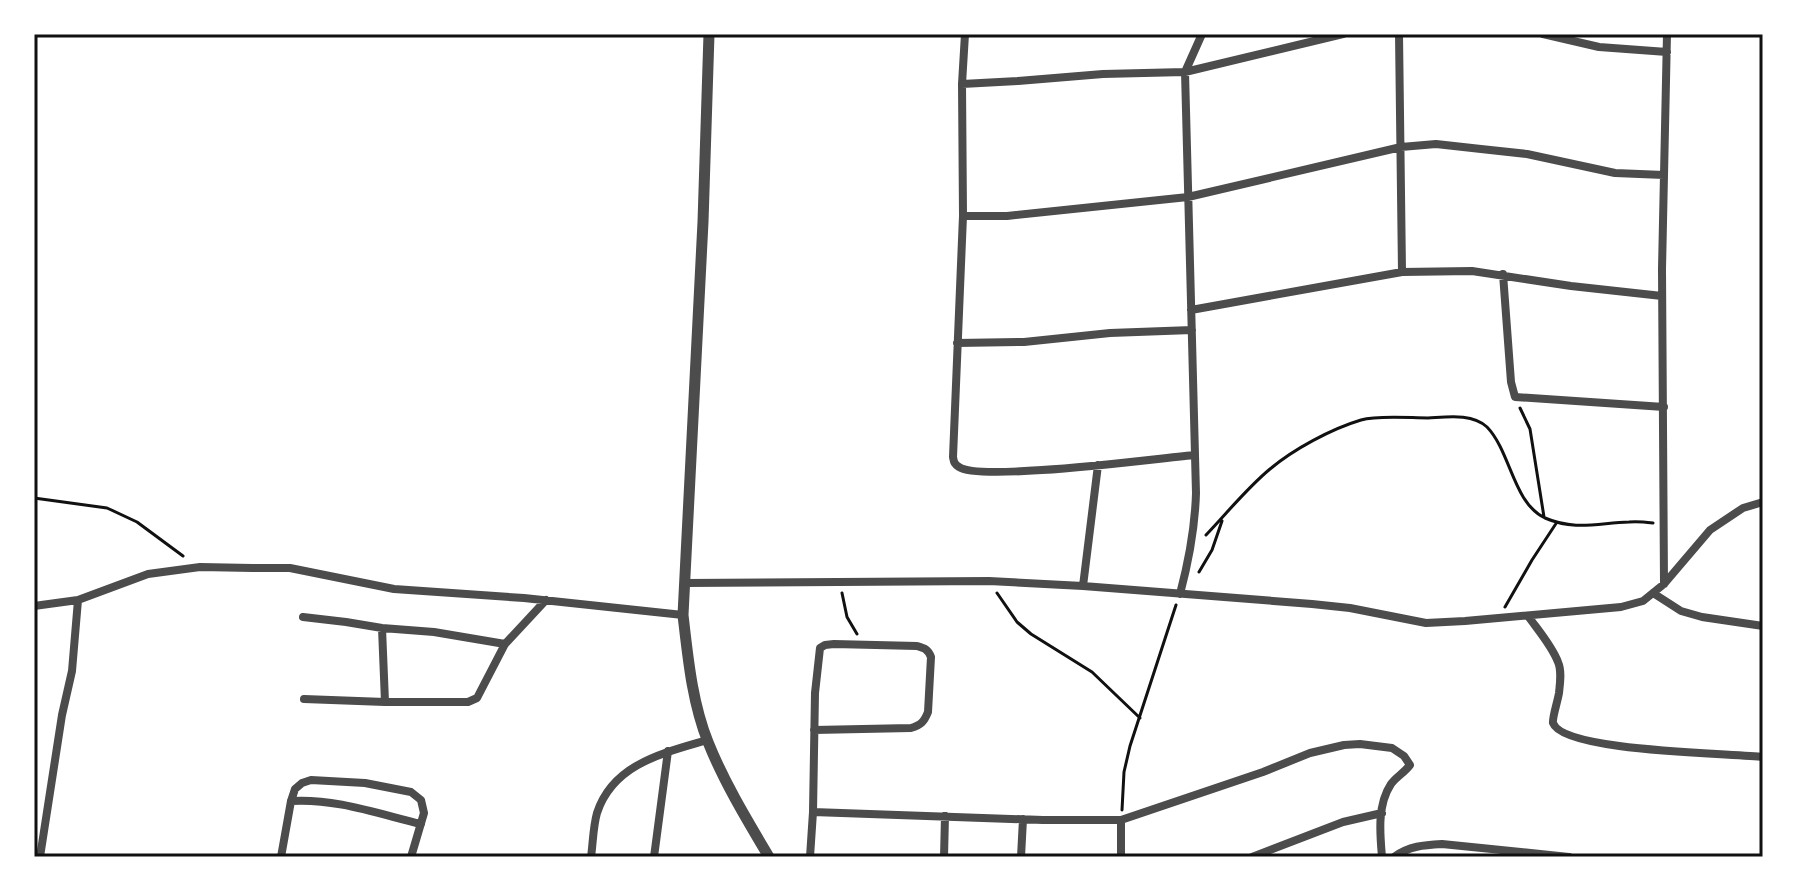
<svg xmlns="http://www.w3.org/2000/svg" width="1797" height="891" viewBox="0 0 1797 891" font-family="'Nunito Sans',sans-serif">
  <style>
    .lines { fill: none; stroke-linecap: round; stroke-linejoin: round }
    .path { stroke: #111; stroke-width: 3 }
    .minor { stroke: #4c4c4c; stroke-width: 8 }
    .tertiary { stroke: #4c4c4c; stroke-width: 11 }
    .neatline { fill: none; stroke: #111; stroke-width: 3 }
  </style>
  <rect width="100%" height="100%" fill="#fff"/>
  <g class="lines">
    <!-- path -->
    <path class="path" d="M1520 408 1530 429 1544 517
      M34 498 107 508 137 522 183 556
      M1206 535C1227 513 1247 488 1270 469 1294 449 1331 429 1361 420 1378 415 1410 418 1428 418 1447 417 1472 413 1487 427 1511 452 1513 503 1545 518 1575 531 1598 523 1629 522 1637 521 1645 522 1653 523
      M1199 572 1212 550 1222 521
      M842 593 847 617 857 634
      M997 593 1017 622 1031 634 1092 672 1140 718
      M1505 607 1532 560 1557 522
      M1122 810 1124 772 1130 746 1176 605"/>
    <!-- minor -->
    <path class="minor" d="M965 34 962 84 963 216 953 457C954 462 954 464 959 467 980 482 1159 458 1195 455
      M1399 34 1402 272
      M1543 34 1599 47 1667 52
      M962 84 1018 81 1103 74 1185 72 1343 34
      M963 216H1007L1188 197 1401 147 1436 144 1481 149 1527 154 1615 173 1664 175
      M1503 274 1511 382 1515 397 1664 407
      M1191 310 1402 272 1472 271 1571 286 1662 296
      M957 343 1024 342 1110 333 1192 330
      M685 583 989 581 1083 586 1312 604 1350 608 1426 623 1465 621 1621 607 1643 601 1664 584 1710 530 1743 508 1763 502
      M1664 584 1662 269 1667 34
      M1083 586 1098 465
      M1653 593 1681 611 1702 617 1763 626
      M1180 594C1189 560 1195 528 1196 493L1185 72 1202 34
      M34 606 78 600 148 574 200 567 253 568H290L394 589 524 598 683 615
      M1528 616C1538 630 1552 646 1558 662 1562 671 1560 683 1559 693 1558 700 1552 718 1553 723 1563 752 1731 753 1763 757
      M303 617 346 622 382 628 434 632 505 644
      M382 628 385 702
      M304 699 385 702H468L477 698 505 644 546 600
      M291 801C334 798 379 814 421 824
      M813 812 815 693 820 648 825 645 834 644 917 646C924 648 928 649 931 657L928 712C924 722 921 725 911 728L814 730
      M1121 820V857
      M40 857 62 715 72 671 78 600
      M281 857 291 801 295 789 302 783 311 780 365 783 411 792 421 800 424 813 411 857
      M591 857C593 843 593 827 597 813 613 764 663 753 707 740
      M654 857 668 751
      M810 857 813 812 1043 820H1121L1263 772 1310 753 1344 745 1360 744 1392 748 1404 756 1410 765C1404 773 1396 777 1391 784 1377 805 1380 834 1382 857
      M944 857 945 816
      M1021 857 1023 819
      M1252 857 1343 822 1382 813
      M1394 857C1409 846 1424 845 1442 844L1569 857"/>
    <!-- tertiary -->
    <path class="tertiary" d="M709 34 703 222 683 615C688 658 692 702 708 742 724 782 747 820 769 857"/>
  </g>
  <!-- border -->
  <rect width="1797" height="891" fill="none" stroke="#ffffff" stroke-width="72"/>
  <rect x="36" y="36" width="1725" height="819" class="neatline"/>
</svg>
